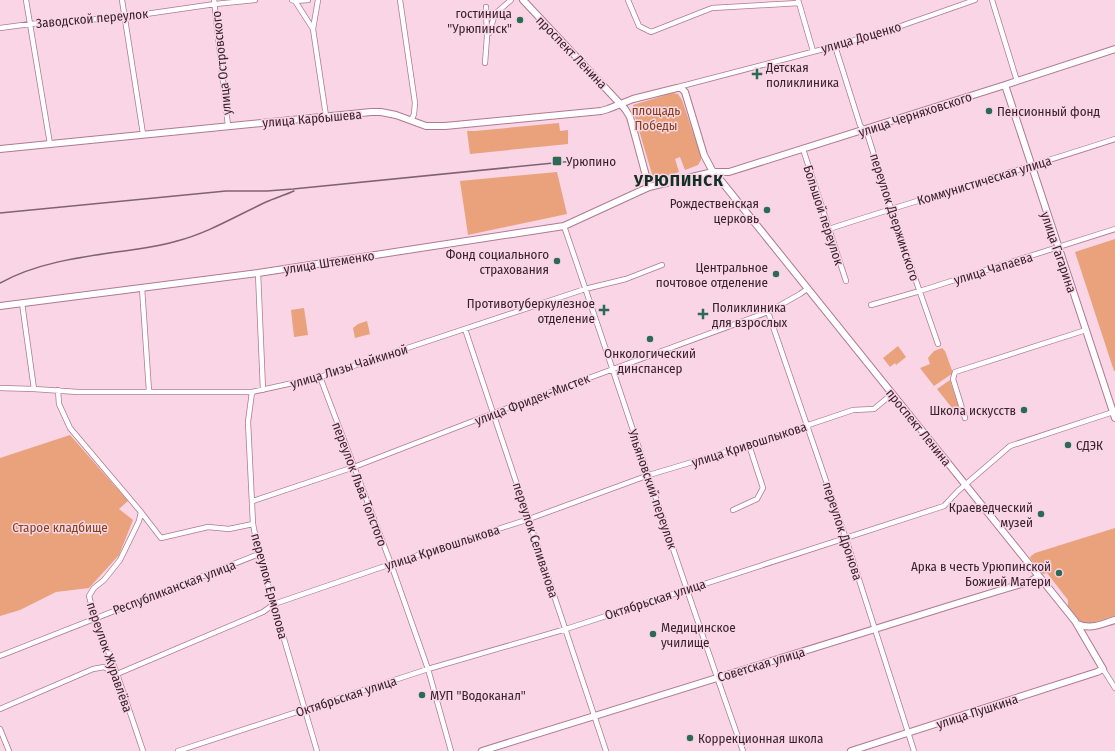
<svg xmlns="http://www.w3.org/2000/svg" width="1115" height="751" viewBox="0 0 1115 751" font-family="'Fira Sans Condensed',sans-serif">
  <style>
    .green { fill: #e9a27b }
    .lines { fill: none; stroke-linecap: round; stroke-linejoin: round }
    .street-casing { stroke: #af7993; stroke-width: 6 }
    .secondary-casing { stroke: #af7993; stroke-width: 8 }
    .street { stroke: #fff; stroke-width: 4.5 }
    .secondary { stroke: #fff; stroke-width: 6 }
    .rail { stroke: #7f6370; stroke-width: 1.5 }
    .poi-dot { fill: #2c6a56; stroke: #f9d5e5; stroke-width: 1.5 }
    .labels { text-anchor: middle; stroke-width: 3; stroke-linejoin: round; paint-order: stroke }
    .poi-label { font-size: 13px; fill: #38222c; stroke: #f9d5e5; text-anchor: end }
    .street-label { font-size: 13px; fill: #38222c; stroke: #f9d5e5 }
    .park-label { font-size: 13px; fill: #834218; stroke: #f9d5e5 }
    .district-label { font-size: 17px; font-weight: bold; letter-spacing: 1px; fill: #122f26; stroke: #f9d5e5 }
  </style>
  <rect width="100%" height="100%" fill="#f9d5e5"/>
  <!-- green -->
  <path class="green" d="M672 93 678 94 682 100 701 156V160L698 165 685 170 680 157 675 159 679 172 658 179 655 178 652 174 633 110V105Z
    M559 123 560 131 568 130V144L470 154 467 131H475Z
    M557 172 567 214 468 235 460 181Z
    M1115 239V371H1114L1075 252Z
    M304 308 308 335 294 337 291 310Z
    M367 321 370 334 355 338 353 328 358 324Z
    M898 346 906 357 896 365 895 363 890 367 883 358Z
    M942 348 945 351 953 373 934 386 920 368 930 364 928 358 934 351Z
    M950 380 960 411 956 413 937 389Z
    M70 435 128 501 119 509 133 520 119 555 89 588 56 592 20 610 0 616V458Z
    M1115 528V616L1088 624C1078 623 1074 614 1068 607V600L1047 573 1043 574 1030 558 1031 556 1035 553Z"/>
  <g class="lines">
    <!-- street casing -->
    <g class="street-casing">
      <path id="street" d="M26 0 50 144
        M122 0 143 134
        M214 0 228 126
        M292 0 295 1 308 0
        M400 0 415 103 414 114 411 121
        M628 0 639 26 651 32 712 8 799 3 798 0
        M992 0 1017 81
        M295 1 313 29 326 116
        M799 3 813 51
        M0 28 30 24 125 17 215 4 255 0
        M313 29 318 0
        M489 33 495 14 511 0
        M835 46 860 125 868 136 891 209 938 344
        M485 63 487 37 486 7
        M678 87 835 46 898 27 975 0
        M803 149 846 281
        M564 226C624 401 681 577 743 751
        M829 229C924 198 1020 170 1115 139
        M258 273 263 390
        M142 288 149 391
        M22 303 34 389
        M871 305 920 291 1115 229
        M768 312 846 539 914 751
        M465 329 606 751
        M320 377 391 564 428 669 451 751
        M0 388 34 389 78 392H252L320 377 585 289 626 279 662 265
        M58 390 59 404 70 428 141 512 139 521 120 560 104 580 94 588 89 596 95 618 117 674 143 751
        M252 392 248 422 253 524 259 554 317 751
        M965 418 953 379 955 372 1086 330
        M253 501 354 467 494 413 768 312 800 294 807 289
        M733 510 757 499 763 488 749 445
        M141 512 161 538 208 527 229 529 253 524
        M0 656 259 554
        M1103 669 1115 688
        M0 709 93 669 104 667 117 674 263 612 274 604 391 564 529 519 649 475 749 445 853 410 874 409 892 394
        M0 729 9 751
        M178 751 428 669 566 629 944 506 958 491 1010 446 1113 412"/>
    </g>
    <!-- secondary casing -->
    <g class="secondary-casing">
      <path id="secondary" d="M523 0 625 109 630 117 649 187
        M1005 85 1115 418
        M0 149 371 112H381L396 115 426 126H445L601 111 608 109 633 99 677 88H681L685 92 704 155 713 172 722 182 1075 621 1103 669 1097 672 851 751
        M0 306 258 273 564 226 649 187 713 172H729L1005 85 1115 49
        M1077 624C1091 630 1101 624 1115 620
        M482 751 965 601 1031 581 1039 576"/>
    </g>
    <!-- street -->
    <use href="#street" class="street"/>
    <!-- secondary -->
    <use href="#secondary" class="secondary"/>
    <!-- rail -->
    <path class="rail" d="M0 213 226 191H267L293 189 584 160
      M0 283C42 260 91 256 138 249 151 247 164 245 177 241 208 233 236 216 266 202 275 198 285 195 294 191"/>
  </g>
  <!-- markers -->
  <g class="poi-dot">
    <circle cx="520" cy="20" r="4"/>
    <path d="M755 68h4v4h4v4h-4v4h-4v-4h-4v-4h4z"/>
    <circle cx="989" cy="111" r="4"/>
    <rect x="552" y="156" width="10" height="10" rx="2"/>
    <circle cx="767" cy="210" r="4"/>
    <circle cx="557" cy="261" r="4"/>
    <circle cx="776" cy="274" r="4"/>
    <path d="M602 304h4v4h4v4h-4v4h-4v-4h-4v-4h4z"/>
    <path d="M701 308h4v4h4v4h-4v4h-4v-4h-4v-4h4z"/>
    <circle cx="650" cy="339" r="4"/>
    <circle cx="1024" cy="410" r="4"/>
    <circle cx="1068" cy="445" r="4"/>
    <circle cx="1041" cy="514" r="4"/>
    <circle cx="1059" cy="573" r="4"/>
    <circle cx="653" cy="634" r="4"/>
    <circle cx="422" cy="695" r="4"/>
    <circle cx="690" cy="738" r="4"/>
  </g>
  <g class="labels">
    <!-- poi labels -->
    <g class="poi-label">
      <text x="512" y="18">гостиница<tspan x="512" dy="15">"Урюпинск"</tspan></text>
      <text x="766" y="72" text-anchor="start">Детская<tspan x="766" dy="15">поликлиника</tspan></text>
      <text x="997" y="116" text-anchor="start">Пенсионный фонд</text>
      <text x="566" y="166" text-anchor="start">Урюпино</text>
      <text x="759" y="208">Рождественская<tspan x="759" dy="15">церковь</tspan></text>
      <text x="549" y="259">Фонд социального<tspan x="549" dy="15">страхования</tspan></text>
      <text x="768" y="272">Центральное<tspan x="768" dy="15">почтовое отделение</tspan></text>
      <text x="595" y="308">Противотуберкулезное<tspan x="595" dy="15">отделение</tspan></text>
      <text x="712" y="312" text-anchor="start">Поликлиника<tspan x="712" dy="15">для взрослых</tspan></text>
      <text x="650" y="358" text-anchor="middle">Онкологический<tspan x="650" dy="15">динспансер</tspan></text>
      <text x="1016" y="415">Школа искусств</text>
      <text x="1076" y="450" text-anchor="start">СДЭК</text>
      <text x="1033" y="512">Краеведческий<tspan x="1033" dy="15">музей</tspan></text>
      <text x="1051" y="571">Арка в честь Урюпинской<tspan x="1051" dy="15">Божией Матери</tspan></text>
      <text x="661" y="632" text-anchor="start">Медицинское<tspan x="661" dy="15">училище</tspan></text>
      <text x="430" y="700" text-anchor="start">МУП "Водоканал"</text>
      <text x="698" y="743" text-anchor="start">Коррекционная школа</text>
    </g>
    <!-- street labels -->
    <g class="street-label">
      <text transform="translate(92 18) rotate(-5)" y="5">Заводской переулок</text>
      <text transform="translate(861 37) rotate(-16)" y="5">улица Доценко</text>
      <text transform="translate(572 52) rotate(46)" y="5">проспект Ленина</text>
      <text transform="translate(221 63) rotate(-96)" y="5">улица Островского</text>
      <text transform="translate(915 114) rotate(-18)" y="5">улица Черняховского</text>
      <text transform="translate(312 118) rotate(-5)" y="5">улица Карбышева</text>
      <text transform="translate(984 180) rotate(-17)" y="5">Коммунистическая улица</text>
      <text transform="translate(824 215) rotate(72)" y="5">Большой переулок</text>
      <text transform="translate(895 217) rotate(72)" y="5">переулок Дзержинского</text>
      <text transform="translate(1059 252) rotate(71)" y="5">улица Гагарина</text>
      <text transform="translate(329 262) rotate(-9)" y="5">улица Штеменко</text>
      <text transform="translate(993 268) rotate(-17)" y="5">улица Чапаева</text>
      <text transform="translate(349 366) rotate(-17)" y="5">улица Лизы Чайкиной</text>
      <text transform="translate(532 399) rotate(-21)" y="5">улица Фридек-Мистек</text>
      <text transform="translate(919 427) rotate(51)" y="5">проспект Ленина</text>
      <text transform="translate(749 444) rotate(-18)" y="5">улица Кривошлыкова</text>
      <text transform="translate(360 484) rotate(69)" y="5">переулок Льва Толстого</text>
      <text transform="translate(653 489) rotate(71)" y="5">Ульяновский переулок</text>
      <text transform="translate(843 531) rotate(72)" y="5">переулок Дронова</text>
      <text transform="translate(536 540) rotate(72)" y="5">переулок Селиванова</text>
      <text transform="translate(442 547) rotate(-18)" y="5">улица Кривошлыкова</text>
      <text transform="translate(270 586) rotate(75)" y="5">переулок Ермолова</text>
      <text transform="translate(174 587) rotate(-21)" y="5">Республиканская улица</text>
      <text transform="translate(655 599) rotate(-18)" y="5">Октябрьская улица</text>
      <text transform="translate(110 657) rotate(71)" y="5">переулок Журавлёва</text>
      <text transform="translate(761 664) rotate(-17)" y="5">Советская улица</text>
      <text transform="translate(346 696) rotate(-18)" y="5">Октябрьская улица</text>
      <text transform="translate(977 711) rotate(-18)" y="5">улица Пушкина</text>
    </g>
    <!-- park labels -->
    <g class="park-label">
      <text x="656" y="115">площадь<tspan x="656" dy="15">Победы</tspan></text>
      <text x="60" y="532">Старое кладбище</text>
    </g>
    <!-- district labels -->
    <g class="district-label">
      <text x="679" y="186">УРЮПИНСК</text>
    </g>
  </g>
</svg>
